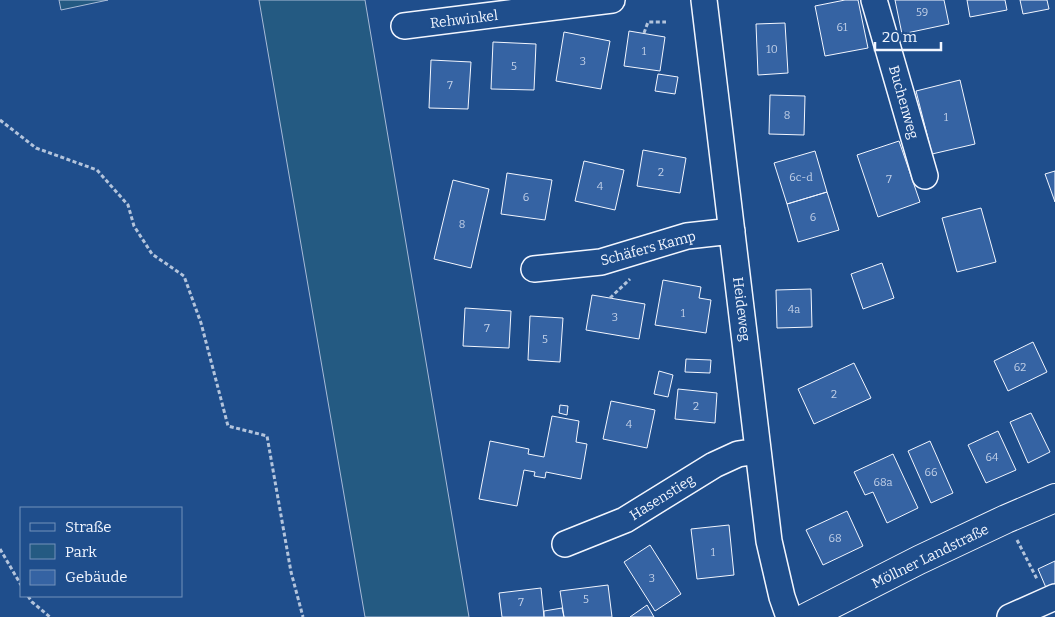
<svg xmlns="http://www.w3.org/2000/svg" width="1055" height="617" viewBox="0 0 1055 617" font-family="Bitter,serif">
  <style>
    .green { fill: #245a82; stroke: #a8bbd7 }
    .building { fill: #3563a3; stroke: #f2f6ff }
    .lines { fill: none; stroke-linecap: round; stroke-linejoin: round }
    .minor-casing { stroke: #f2f6ff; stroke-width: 28 }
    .major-casing { stroke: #f2f6ff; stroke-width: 30 }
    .path { stroke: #b3c4dc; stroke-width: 3; stroke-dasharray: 4 2.5; stroke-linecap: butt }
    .minor { stroke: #1f4e8c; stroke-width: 25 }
    .major { stroke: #1f4e8c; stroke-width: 28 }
    .labels { text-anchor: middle; stroke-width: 4; stroke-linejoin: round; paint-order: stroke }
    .number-label { font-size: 11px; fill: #c3d1e8 }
    .street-label { font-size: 14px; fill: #f2f6ff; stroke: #1f4e8c }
  </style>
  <rect width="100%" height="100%" fill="#1f4e8c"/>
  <!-- green -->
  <path class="green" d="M59 0H108L61 10Z
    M259 0H365L469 617H365Z"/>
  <!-- building -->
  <path class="building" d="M845 0H858L868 48 825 56 815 6Z
    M895 0H944L949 24 902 34Z
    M967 0H1005L1007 10 970 17Z
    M1020 0H1047L1049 9 1023 14Z
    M785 23 788 73 758 75 756 24Z
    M629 31 665 37 660 71 624 66Z
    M564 32 610 41 601 89 556 81Z
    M493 42 536 44 534 90 491 89Z
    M431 60 471 62 468 109 429 108Z
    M658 74 678 77 675 94 655 91Z
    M960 80 975 144 932 154 916 91Z
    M770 95 805 96 804 135 769 134Z
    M899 141 920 202 878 217 857 155Z
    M643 150 686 158 680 193 637 186Z
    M815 151 827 192 787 204 774 163Z
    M584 161 624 170 615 210 575 201Z
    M1055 171V202L1045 174Z
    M507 173 552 180 545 220 501 214Z
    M453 180 489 189 471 268 434 259Z
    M827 192 839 230 798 242 787 204Z
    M981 208 996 262 957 272 942 218Z
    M882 263 894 298 863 309 851 274Z
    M663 280 701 287 699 298 711 300 706 333 655 325Z
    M811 289 812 327 777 328 776 290Z
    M592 295 645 304 639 339 586 330Z
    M465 308 511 311 509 348 463 346Z
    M530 316 563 318 560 362 528 360Z
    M1033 342 1047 372 1008 391 994 361Z
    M686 359 711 360 710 373 685 372Z
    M854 363 871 398 814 424 798 389Z
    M659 371 673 375 668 397 654 394Z
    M678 389 717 393 715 423 675 419Z
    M611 401 655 410 647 448 603 439Z
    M560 405 568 406 567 415 559 413Z
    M1031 413 1050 452 1028 463 1010 422Z
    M552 416 579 421 576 442 587 444 581 479 546 472 545 478 534 476 535 472 524 470 517 506 479 499 490 441 529 449 528 454 544 457Z
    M998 431 1016 470 986 483 968 445Z
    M930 441 953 493 931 503 908 451Z
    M893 454 918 508 887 523 873 492 865 495 854 472Z
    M847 511 863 546 823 565 806 530Z
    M729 525 734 575 697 579 691 529Z
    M650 545 681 594 655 611 624 562Z
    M1055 561V586L1047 590 1038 569Z
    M608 585 612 617H564L560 591Z
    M541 588 544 617H502L499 593Z
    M647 605 654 617H630Z
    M562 608 564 617H544V611Z"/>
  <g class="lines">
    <!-- minor casing -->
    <g class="minor-casing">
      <path id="minor" d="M704 0 769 541 782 597 789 617
        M874 0 925 176
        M404 26 612 0
        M534 269 601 262 687 236 732 231
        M565 544 625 520 714 465 738 454 758 451
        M1010 617 1055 597"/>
    </g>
    <!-- major casing -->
    <g class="major-casing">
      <path id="major" d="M807 617 919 560 1006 519 1055 498"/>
    </g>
    <!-- path -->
    <path class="path" d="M644 33 648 22H666
      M0 120 36 148 97 170 128 205 134 226 152 254 184 276 201 323 228 426 267 436 291 572 303 617
      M610 298 630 279
      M1017 540 1037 579
      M0 549 21 585
      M28 596 32 602 50 617"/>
    <!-- minor -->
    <use href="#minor" class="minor"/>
    <!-- major -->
    <use href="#major" class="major"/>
  </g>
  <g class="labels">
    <!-- number labels -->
    <g class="number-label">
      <text x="922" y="16">59</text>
      <text x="842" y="31">61</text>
      <text x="772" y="53">10</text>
      <text x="644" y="55">1</text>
      <text x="583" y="65">3</text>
      <text x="514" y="70">5</text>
      <text x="450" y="89">7</text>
      <text x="787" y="119">8</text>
      <text x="946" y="121">1</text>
      <text x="661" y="176">2</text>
      <text x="801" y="181">6c-d</text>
      <text x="889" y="183">7</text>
      <text x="600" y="190">4</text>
      <text x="526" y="201">6</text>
      <text x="813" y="221">6</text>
      <text x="462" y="228">8</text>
      <text x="794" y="313">4a</text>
      <text x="683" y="317">1</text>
      <text x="615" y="321">3</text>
      <text x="487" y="332">7</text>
      <text x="545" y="343">5</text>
      <text x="1020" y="371">62</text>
      <text x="834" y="398">2</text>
      <text x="696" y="410">2</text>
      <text x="629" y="428">4</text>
      <text x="992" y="461">64</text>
      <text x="931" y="476">66</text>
      <text x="883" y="486">68a</text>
      <text x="835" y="542">68</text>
      <text x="713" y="556">1</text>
      <text x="652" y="582">3</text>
      <text x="586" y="603">5</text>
      <text x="521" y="606">7</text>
    </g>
    <!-- street labels -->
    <g class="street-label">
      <text transform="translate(464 19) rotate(-7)" y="5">Rehwinkel</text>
      <text transform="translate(904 102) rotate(74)" y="5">Buchenweg</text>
      <text transform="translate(648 248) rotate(-15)" y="5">Schäfers Kamp</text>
      <text transform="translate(742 309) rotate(83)" y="5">Heideweg</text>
      <text transform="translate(662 497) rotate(-32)" y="5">Hasenstieg</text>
      <text transform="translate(930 556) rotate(-26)" y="5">Möllner Landstraße</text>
    </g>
  </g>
  <!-- legend -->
  <rect x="20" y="507" width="162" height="90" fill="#1f4e8c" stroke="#7391ba"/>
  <rect x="30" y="523" width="25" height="8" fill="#1f4e8c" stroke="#7391ba"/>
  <text x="65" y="532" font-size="15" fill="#f2f6ff">Straße</text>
  <rect x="30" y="544" width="25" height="15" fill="#245a82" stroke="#7391ba"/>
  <text x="65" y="557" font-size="15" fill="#f2f6ff">Park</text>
  <rect x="30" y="570" width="25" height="15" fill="#3563a3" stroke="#7391ba"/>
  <text x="65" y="582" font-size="15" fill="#f2f6ff">Gebäude</text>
  <!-- scale -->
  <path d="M875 42v8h66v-8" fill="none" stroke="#f2f6ff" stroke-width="2.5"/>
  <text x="882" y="42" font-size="15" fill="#f2f6ff" stroke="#1f4e8c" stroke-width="4" paint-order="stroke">20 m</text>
</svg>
